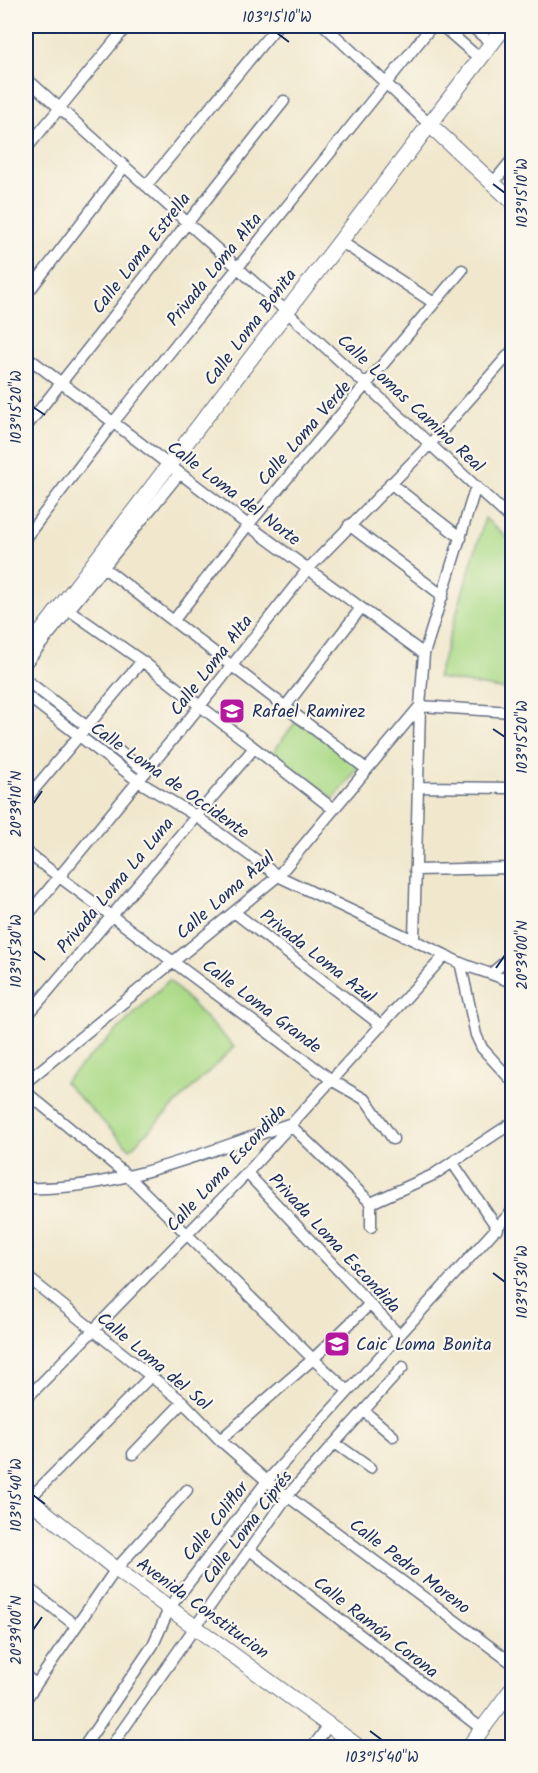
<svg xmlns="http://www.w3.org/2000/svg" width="538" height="1773" viewBox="0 0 538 1773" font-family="Kalam,sans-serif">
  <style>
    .green { fill: #abda87; stroke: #638472; stroke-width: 1.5 }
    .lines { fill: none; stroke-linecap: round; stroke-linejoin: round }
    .street-casing { stroke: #666f84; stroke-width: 13 }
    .secondary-casing { stroke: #666f84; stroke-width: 17 }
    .street { stroke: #fff; stroke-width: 10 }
    .secondary { stroke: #fff; stroke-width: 15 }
    .ticks { fill: none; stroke: #1b2f5e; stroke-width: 2 }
    .labels { text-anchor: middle; stroke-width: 4.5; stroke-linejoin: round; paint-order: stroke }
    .street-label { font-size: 18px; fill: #1b2f5e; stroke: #fbf7ec }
    .poi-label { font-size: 18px; fill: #1b2f5e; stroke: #fbf7ec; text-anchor: start }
    .neatline { fill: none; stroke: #1b2f5e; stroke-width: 2 }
    .ticks-label { font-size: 15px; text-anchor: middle; fill: #1b2f5e }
  </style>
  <rect width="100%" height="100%" fill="#fbf7ec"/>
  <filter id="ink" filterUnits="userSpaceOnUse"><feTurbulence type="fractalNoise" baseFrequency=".0167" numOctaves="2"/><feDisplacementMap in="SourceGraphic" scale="12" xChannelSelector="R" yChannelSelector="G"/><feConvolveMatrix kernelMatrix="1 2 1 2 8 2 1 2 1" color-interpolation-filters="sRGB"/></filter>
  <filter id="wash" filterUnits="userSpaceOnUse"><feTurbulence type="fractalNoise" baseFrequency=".008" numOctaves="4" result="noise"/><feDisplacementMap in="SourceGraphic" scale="24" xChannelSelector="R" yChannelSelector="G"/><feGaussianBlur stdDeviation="1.35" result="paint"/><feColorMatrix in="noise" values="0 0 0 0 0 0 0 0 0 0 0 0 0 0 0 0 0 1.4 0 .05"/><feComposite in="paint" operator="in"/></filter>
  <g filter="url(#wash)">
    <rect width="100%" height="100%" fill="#f0e7cc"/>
    <!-- green -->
    <path class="green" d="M485 518 512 542V691L437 678Z
      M297 720 360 766 334 799 273 752Z
      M169 980 234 1047 130 1149 64 1082Z"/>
  </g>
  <g filter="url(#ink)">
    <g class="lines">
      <!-- street casing -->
      <g class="street-casing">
        <path id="street" d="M325 26 429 124
          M442 26 479 58
          M471 26 491 43
          M26 78 286 311 512 520
          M26 149 127 26
          M493 183 512 160
          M146 186 277 26
          M340 241 434 303
          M26 295 124 167
          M26 356 248 525 424 654
          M26 427 284 101
          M390 483 461 538
          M349 525 443 596
          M26 537 112 424 432 26
          M103 567 365 768
          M69 610 142 661 332 808
          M174 620 248 525 462 270
          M26 663 179 474
          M26 680 146 772
          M26 695 138 781 196 816 278 876 445 955C466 969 490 971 512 983
          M285 707 361 608
          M418 787 512 788
          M26 799 142 661
          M26 852 333 1081 366 1100 393 1139
          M415 870 512 868
          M234 912 382 1026
          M26 917 200 706 308 569 431 443 512 351
          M414 940 420 706 424 654 476 486
          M461 966 476 1035 482 1048 512 1081
          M493 972 512 956
          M26 1017 254 748
          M26 1082 278 876 420 706 512 712
          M26 1092 129 1177 313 1359 347 1390
          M452 1162 498 1229
          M247 1173 399 1335
          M26 1188C116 1191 205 1152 289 1124L371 1203
          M371 1203 433 1175 512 1123
          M371 1227V1203
          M26 1276 183 1402 220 1440 267 1481 512 1663
          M26 1399 247 1173 445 955
          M365 1412 393 1436
          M220 1440 313 1359 370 1304
          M335 1443 370 1468
          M133 1454 183 1402
          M26 1502 151 1376
          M250 1550 482 1729
          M26 1586 76 1626
          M26 1676 36 1685
          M26 1699 116 1569 187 1490
          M83 1748 153 1645 170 1607 267 1481 512 1211
          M110 1748 288 1495 403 1367
          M312 1748 329 1725"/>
      </g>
      <!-- secondary casing -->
      <g class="secondary-casing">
        <path id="secondary" d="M429 124 512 201
          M26 652 505 26
          M26 1497 116 1569 360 1748
          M468 1748 512 1689"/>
      </g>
      <!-- street -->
      <use href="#street" class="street"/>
      <!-- secondary -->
      <use href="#secondary" class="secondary"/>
    </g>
  </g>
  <!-- ticks -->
  <path class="ticks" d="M277 33 289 42M493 184 505 193M33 407 45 415M493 729 505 737M33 804 42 791M33 951 45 960M496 968 505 955M493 1273 505 1282M33 1495 45 1504M33 1630 42 1617M370 1731 382 1740"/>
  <!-- icons -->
  <defs>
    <g id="school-square" transform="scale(1.35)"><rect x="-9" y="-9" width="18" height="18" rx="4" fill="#b5179e" stroke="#fbf7ec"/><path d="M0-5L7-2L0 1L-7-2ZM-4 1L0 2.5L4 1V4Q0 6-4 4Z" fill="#fff"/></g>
  </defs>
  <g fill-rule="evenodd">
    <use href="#school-square" x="232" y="711"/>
    <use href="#school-square" x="337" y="1344"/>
  </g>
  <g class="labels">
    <!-- street labels -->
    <g class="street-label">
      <text transform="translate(141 253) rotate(-52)" y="6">Calle Loma Estrella</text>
      <text transform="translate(214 269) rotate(-51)" y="6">Privada Loma Alta</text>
      <text transform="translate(250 327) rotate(-53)" y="6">Calle Loma Bonita</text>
      <text transform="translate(411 403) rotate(43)" y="6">Calle Lomas Camino Real</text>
      <text transform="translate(304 433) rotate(-49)" y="6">Calle Loma Verde</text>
      <text transform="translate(234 493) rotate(37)" y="6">Calle Loma del Norte</text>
      <text transform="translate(211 665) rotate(-52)" y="6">Calle Loma Alta</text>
      <text transform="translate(170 780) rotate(35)" y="6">Calle Loma de Occidente</text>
      <text transform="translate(115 885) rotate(-50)" y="6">Privada Loma La Luna</text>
      <text transform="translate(225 895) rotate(-41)" y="6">Calle Loma Azul</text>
      <text transform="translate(318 956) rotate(38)" y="6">Privada Loma Azul</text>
      <text transform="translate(262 1006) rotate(37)" y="6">Calle Loma Grande</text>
      <text transform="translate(226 1168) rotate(-47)" y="6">Calle Loma Escondida</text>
      <text transform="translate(335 1243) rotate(47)" y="6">Privada Loma Escondida</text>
      <text transform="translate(154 1361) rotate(40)" y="6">Calle Loma del Sol</text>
      <text transform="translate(215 1521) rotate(-52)" y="6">Calle Coliflor</text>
      <text transform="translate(247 1527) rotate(-53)" y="6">Calle Loma Ciprés</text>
      <text transform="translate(410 1566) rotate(37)" y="6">Calle Pedro Moreno</text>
      <text transform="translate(203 1608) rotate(36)" y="6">Avenida Constitucion</text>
      <text transform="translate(376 1627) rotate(38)" y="6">Calle Ramón Corona</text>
    </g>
    <!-- poi labels -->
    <g class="poi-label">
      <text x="252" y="717">Rafael Ramirez</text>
      <text x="356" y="1350">Caic Loma Bonita</text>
    </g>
  </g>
  <!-- margin -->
  <rect width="538" height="1773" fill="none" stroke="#fbf7ec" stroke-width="66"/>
  <rect x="33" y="33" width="472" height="1707" class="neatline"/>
  <g class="ticks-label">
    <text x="277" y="22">103°15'10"W</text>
    <text transform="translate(522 193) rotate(-90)" y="5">103°15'10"W</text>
    <text transform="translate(16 407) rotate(-90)" y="5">103°15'20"W</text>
    <text transform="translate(522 737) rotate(-90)" y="5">103°15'20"W</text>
    <text transform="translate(16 804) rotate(-90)" y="5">20°39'10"N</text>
    <text transform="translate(16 951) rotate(-90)" y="5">103°15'30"W</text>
    <text transform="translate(522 955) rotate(-90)" y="5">20°39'00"N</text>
    <text transform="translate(522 1282) rotate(-90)" y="5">103°15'30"W</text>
    <text transform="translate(16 1495) rotate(-90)" y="5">103°15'40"W</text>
    <text transform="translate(16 1630) rotate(-90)" y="5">20°39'00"N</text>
    <text x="382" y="1762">103°15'40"W</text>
  </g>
</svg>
